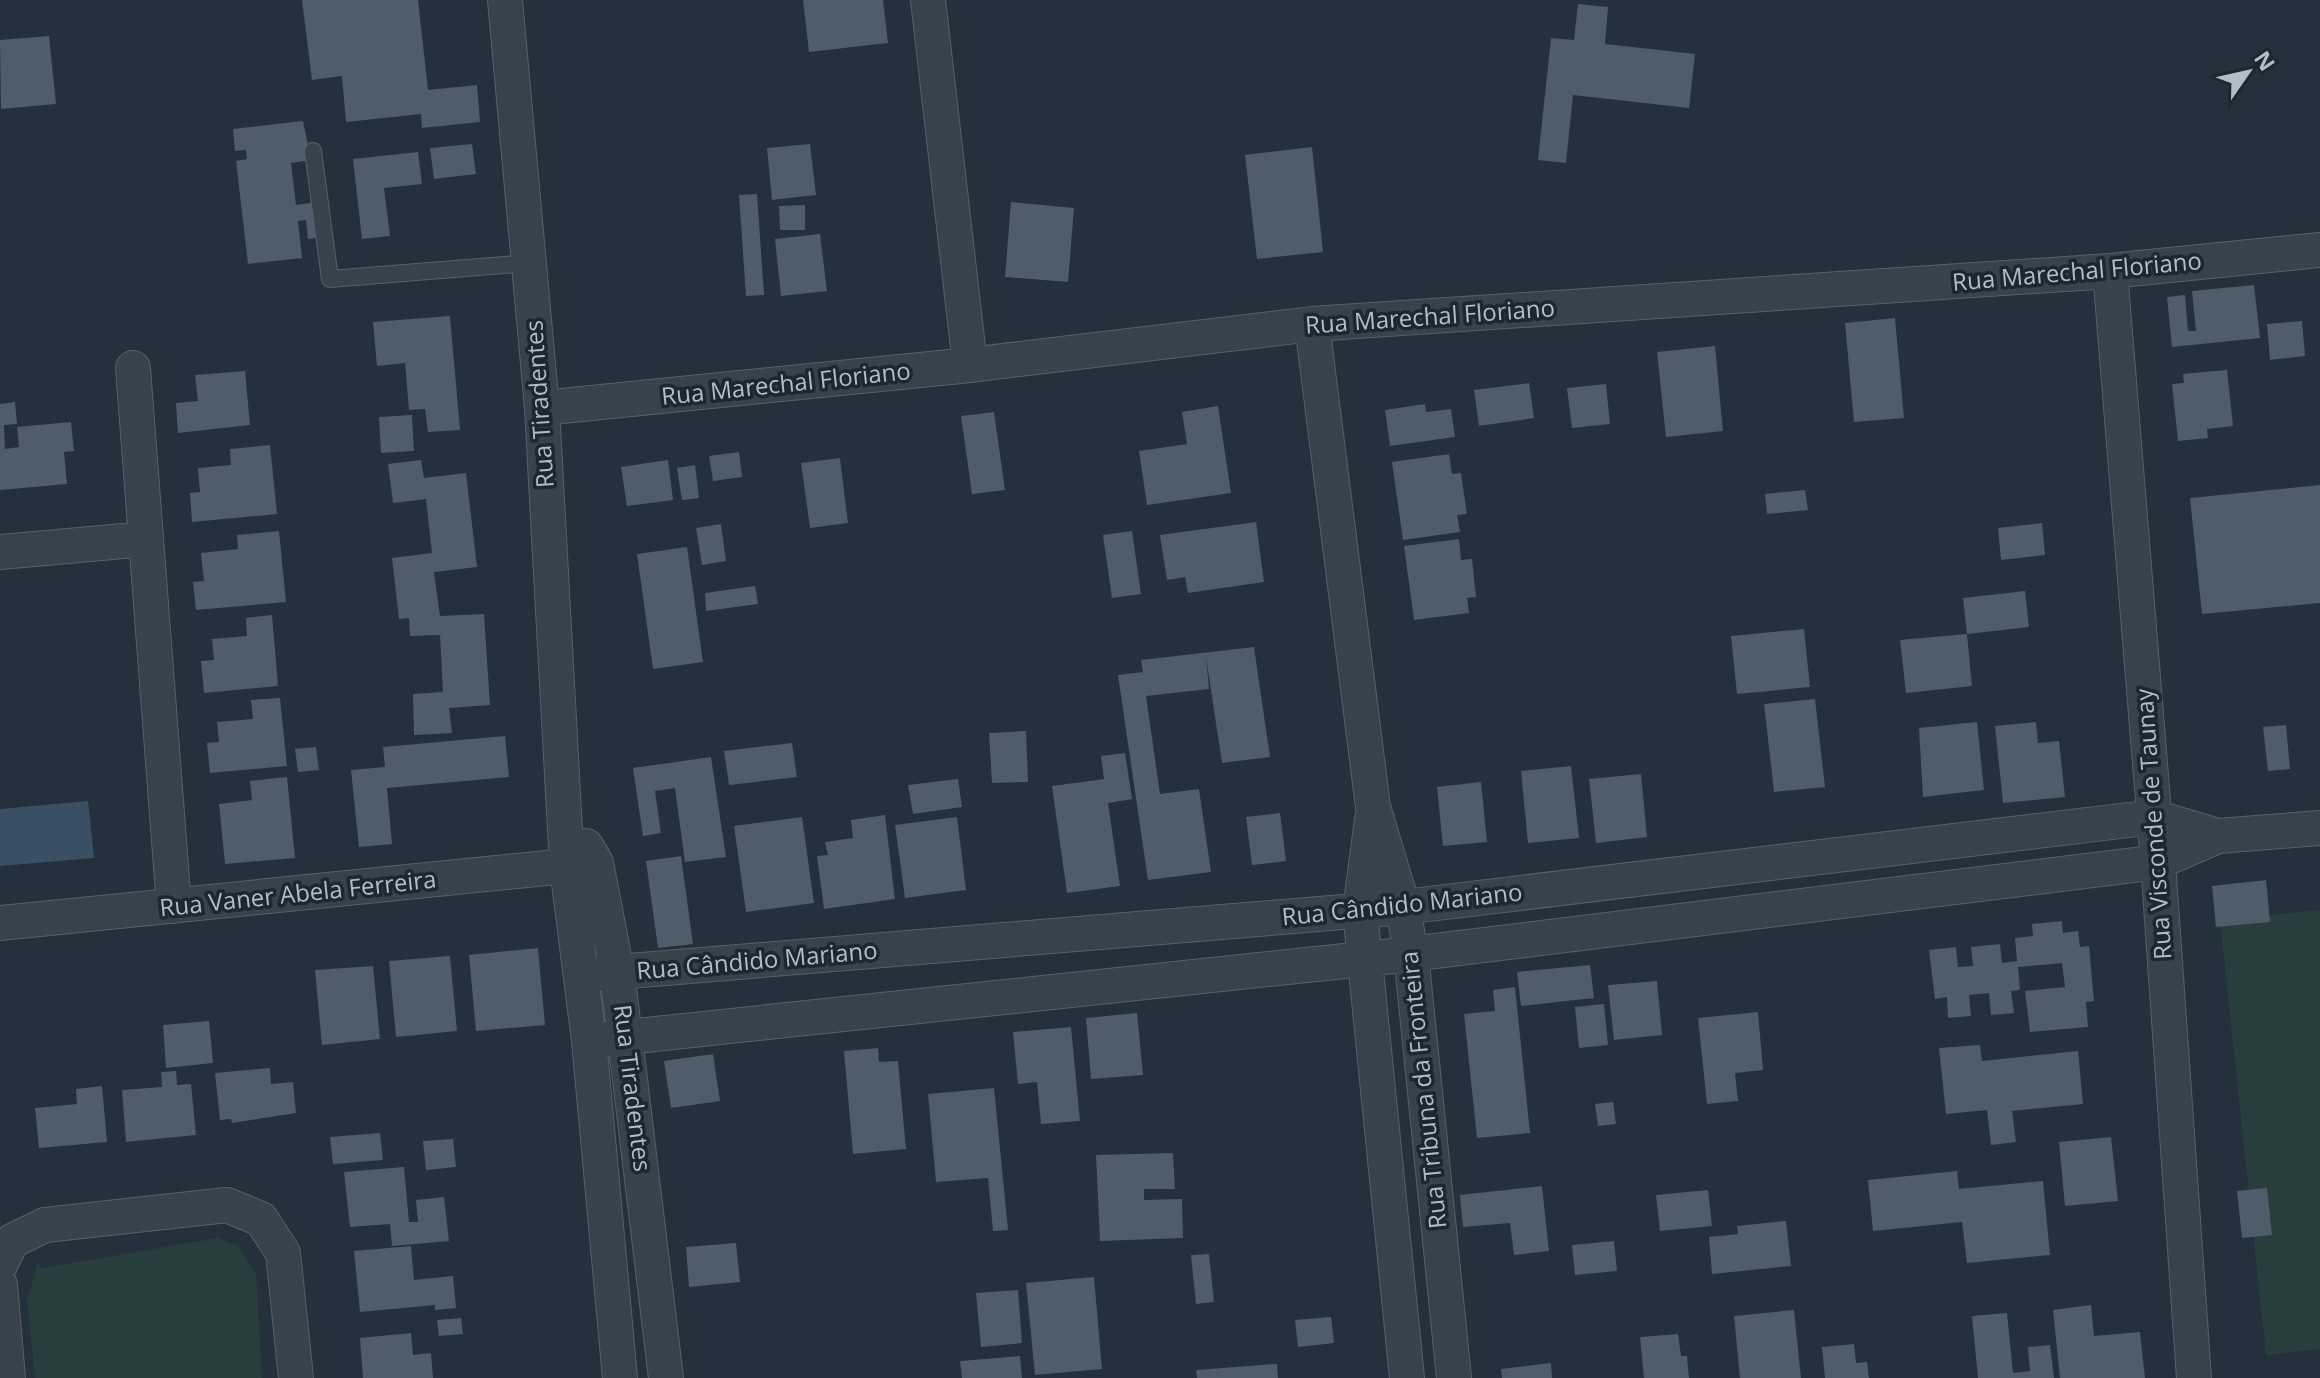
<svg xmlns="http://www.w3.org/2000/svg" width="2320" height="1378" viewBox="0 0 2320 1378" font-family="'Open Sans',sans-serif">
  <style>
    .green { fill: #273e3d }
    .water { fill: #3a4f63 }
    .building { fill: #4f5c69 }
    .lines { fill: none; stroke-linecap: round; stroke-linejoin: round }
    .service-casing { stroke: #566069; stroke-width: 18 }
    .minor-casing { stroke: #566069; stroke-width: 36 }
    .service { stroke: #38424b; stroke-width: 16 }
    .minor { stroke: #38424b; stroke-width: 34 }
    .labels { text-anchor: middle; stroke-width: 7; stroke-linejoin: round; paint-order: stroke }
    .street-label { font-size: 24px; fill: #b3bdc7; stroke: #1d2730 }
  </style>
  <rect width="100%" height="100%" fill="#24303b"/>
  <!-- green -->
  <path class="green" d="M2320 910V1349L2266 1355 2220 920Z
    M218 1238 237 1245 256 1274 262 1378H35L27 1300 38 1262 41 1268Z"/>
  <!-- water -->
  <path class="water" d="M88 801 94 858 0 866V809Z"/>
  <!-- building -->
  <path class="building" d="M302 0H418L428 90 477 85 480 122 422 128 421 114 346 122 342 76 312 80Z
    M803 0H883L888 43 809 52Z
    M1578 4 1608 7 1605 44 1695 54 1689 108 1573 95 1566 163 1538 160 1551 38 1574 40Z
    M49 36 56 104 1 109 0 40Z
    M303 121 311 160 291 163 296 205 318 202 323 237 308 239 306 220 298 221 302 258 248 264 236 161 247 159 246 150 235 151 233 129Z
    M472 144 476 174 434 179 430 148Z
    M810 144 816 195 772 200 767 148Z
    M1312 147 1323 252 1257 259 1245 155Z
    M418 152 422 184 384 188 390 236 362 239 353 159Z
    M757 194 764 295 746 296 739 195Z
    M1011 202 1074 208 1068 282 1005 277Z
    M805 205V230H780L779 206Z
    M820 234 827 291 781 296 775 239Z
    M2254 285 2260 338 2172 347 2167 297 2185 295 2188 331H2196L2192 291Z
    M450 316 460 430 428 432 425 409 409 410 405 363 377 366 373 322Z
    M1895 318 1904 418 1854 422 1845 323Z
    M2302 321 2305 356 2270 360 2267 324Z
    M1715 346 1723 431 1666 437 1657 352Z
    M2227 370 2233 426 2207 429 2208 438 2178 441 2172 384 2184 383 2183 374Z
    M245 371 250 425 178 433 176 403 198 401 195 375Z
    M1529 383 1534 418 1479 426 1474 390Z
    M1606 384 1610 424 1572 428 1567 388Z
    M15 402 17 424 4 425 5 449 19 447 17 427 71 422 74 451 64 452 67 484 0 490V404Z
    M1425 404 1426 412 1451 409 1455 437 1390 446 1385 410Z
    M1218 406 1231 493 1147 505 1139 451 1187 444 1182 412Z
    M994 412 1005 490 972 494 961 416Z
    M412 415 414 451 381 453 379 417Z
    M270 445 277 514 192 522 190 493 200 492 198 468 231 465 230 449Z
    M739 452 742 477 713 481 709 456Z
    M1449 454 1452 474 1461 473 1467 514 1457 515 1460 532 1403 540 1392 462Z
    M840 458 848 523 810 528 801 463Z
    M421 460 424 478 466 473 477 567 434 572 440 616 484 614 490 705 449 708 452 733 414 735 413 694 443 692 440 635 410 636 409 618 399 619 392 558 432 553 426 499 393 503 388 464Z
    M668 460 673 500 627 506 621 467Z
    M695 465 699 498 682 500 677 468Z
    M2320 485V603L2202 614 2190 498Z
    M1805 490 1808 510 1767 514 1765 494Z
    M1256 522 1264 582 1188 593 1185 577 1167 580 1160 535Z
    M2042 523 2045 555 2001 560 1998 528Z
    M721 524 726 561 702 565 696 528Z
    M279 531 286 602 196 610 193 582 204 581 201 553 238 549 237 535Z
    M1132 531 1141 594 1112 598 1103 535Z
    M1459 539 1461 560 1472 559 1476 597 1467 598 1469 613 1414 620 1404 546Z
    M687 547 703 662 653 669 637 554Z
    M755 586 758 604 706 611 705 593Z
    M2025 591 2029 627 1967 634 1963 598Z
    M272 615 278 686 204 693 201 661 214 660 212 639 247 636 246 618Z
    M1804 629 1810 687 1737 694 1731 636Z
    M1967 634 1972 686 1906 693 1900 640Z
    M1254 647 1270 757 1222 763 1206 657 1209 689 1146 696 1160 794 1199 789 1211 872 1148 880 1118 675 1143 672 1141 660Z
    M280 698 287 766 210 773 207 743 219 742 217 722 253 719 251 700Z
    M1815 699 1825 787 1774 792 1764 704Z
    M1977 722 1984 790 1923 797 1919 728Z
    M2036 722 2038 743 2059 741 2065 797 2003 803 1995 726Z
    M2286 725 2290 769 2268 771 2263 727Z
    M1026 731 1028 782 992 783 989 733Z
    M505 736 509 777 387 788 392 844 359 847 351 770 385 767 383 747Z
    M792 743 797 777 729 785 724 751Z
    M316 747 319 770 298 772 295 749Z
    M1125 753 1132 799 1108 803 1120 886 1067 893 1052 786 1104 779 1101 756Z
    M711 757 726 857 685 862 675 788 655 791 661 833 643 836 633 768Z
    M1571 766 1579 838 1528 843 1521 771Z
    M1641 774 1647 837 1596 843 1589 779Z
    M287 777 295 858 225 864 219 804 252 800 250 781Z
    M958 779 962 807 913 814 908 785Z
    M1481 782 1487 842 1443 846 1437 787Z
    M1280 813 1286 861 1252 865 1246 817Z
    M885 815 895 899 824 909 817 856 828 855 825 842 853 838 851 820Z
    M802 817 814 903 746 912 734 826Z
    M957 817 966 890 905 898 895 825Z
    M681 856 693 944 658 948 646 861Z
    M2266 880 2270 922 2216 927 2212 886Z
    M2062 921 2063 933 2078 931 2080 947 2089 946 2094 1001 2086 1002 2088 1027 2030 1032 2025 991 2065 987 2062 963 2018 967 2020 990 2011 991 2014 1013 1991 1015 1989 993 1969 995 1971 1016 1948 1018 1947 997 1935 999 1929 950 1956 947 1958 967 1973 966 1971 947 2000 944 2002 963 2017 961 2015 938 2033 936 2032 924Z
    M538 948 545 1025 476 1031 469 955Z
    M450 956 457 1031 396 1037 389 961Z
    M1590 965 1594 998 1521 1006 1517 972Z
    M373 966 380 1039 322 1045 315 970Z
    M1657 981 1662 1035 1614 1040 1608 985Z
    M1515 987 1530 1133 1477 1138 1464 1014 1495 1011 1493 990Z
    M1604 1004 1608 1045 1579 1048 1575 1007Z
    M1758 1012 1763 1070 1735 1073 1738 1101 1707 1104 1698 1018Z
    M1137 1013 1143 1075 1091 1079 1086 1018Z
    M209 1021 213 1063 166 1068 163 1025Z
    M1071 1027 1080 1121 1041 1124 1037 1082 1018 1084 1013 1032Z
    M1980 1045 1982 1061 2078 1051 2083 1104 2012 1111 2016 1142 1991 1145 1987 1110 1946 1114 1939 1048Z
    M878 1048 879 1062 898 1061 906 1149 853 1154 844 1051Z
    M713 1054 720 1101 671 1108 664 1061Z
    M270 1068 271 1084 293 1082 296 1113 232 1123 231 1119 220 1120 215 1073Z
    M176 1071 177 1085 191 1084 196 1135 126 1142 122 1090 162 1087 161 1072Z
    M102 1086 107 1142 39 1148 35 1108 77 1104 76 1089Z
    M994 1088 1008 1230 993 1231 988 1178 936 1182 928 1094Z
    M1613 1102 1616 1124 1598 1126 1595 1104Z
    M380 1133 383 1160 333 1164 330 1137Z
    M2111 1137 2118 1201 2065 1206 2059 1142Z
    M453 1139 456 1167 426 1170 423 1141Z
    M1173 1153 1175 1189H1144V1200L1182 1199 1183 1238 1100 1241 1096 1155Z
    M404 1167 409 1222H418L416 1200 444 1197 449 1241 392 1246 390 1224 350 1227 344 1172Z
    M1957 1171 1959 1189 2043 1181 2050 1255 1967 1263 1962 1222 1873 1231 1868 1180Z
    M1542 1186 1549 1251 1514 1255 1510 1223 1463 1227 1460 1195Z
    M2267 1188 2272 1235 2242 1238 2237 1191Z
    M1708 1190 1712 1226 1660 1231 1656 1195Z
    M1786 1221 1791 1266 1712 1274 1709 1237 1738 1234 1737 1226Z
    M1614 1241 1617 1271 1575 1275 1572 1245Z
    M736 1243 740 1282 689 1287 686 1247Z
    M411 1246 414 1280 453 1276 456 1308 435 1310V1305L360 1312 354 1251Z
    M1209 1254 1214 1302 1196 1304 1191 1255Z
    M1094 1277 1102 1369 1035 1375 1026 1283Z
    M1018 1290 1022 1343 981 1347 976 1293Z
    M2091 1305 2094 1336 2140 1332 2145 1378H2060L2053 1310Z
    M1794 1310 1801 1378H1740L1734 1316Z
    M2007 1313 2013 1373 2030 1371 2028 1347 2050 1345 2054 1378H1978L1972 1316Z
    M1331 1317 1334 1343 1298 1347 1295 1320Z
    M461 1318 463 1334 439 1336 437 1320Z
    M411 1333 413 1355 431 1353 433 1378H363L360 1338Z
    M1678 1334 1681 1356H1687L1689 1378H1644L1640 1337Z
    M1854 1344 1856 1363 1867 1362 1869 1378H1825L1822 1347Z
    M1020 1356 1022 1378H962L960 1361Z
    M1551 1363 1552 1378H1502L1501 1369Z
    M1277 1364 1278 1378H1197L1196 1370Z"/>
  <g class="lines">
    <!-- service casing -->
    <g class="service-casing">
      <path id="service" d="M313 151 330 279 529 263"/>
    </g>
    <!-- minor casing -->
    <g class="minor-casing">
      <path id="minor" d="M505 0 542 408 567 867 589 1041 620 1378
        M928 0 970 365
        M2110 271 2158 862 2194 1378
        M1312 324 1373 807 1403 907 1411 954 1454 1378
        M133 368 174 906
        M542 408 970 365 1312 324 2110 271 2320 250
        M0 552 146 539
        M1372 819 1360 911 1407 1378
        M586 846 596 863 617 972 666 1378
        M0 923 596 863
        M581 975 1403 907 2154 817 2218 836
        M589 1041 1411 954 2158 862 2218 836 2320 828
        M0 1265 12 1241 45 1225 227 1205 261 1219 283 1253 296 1378
        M0 1285 8 1378"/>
    </g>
    <!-- service -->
    <use href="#service" class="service"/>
    <!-- minor -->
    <use href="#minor" class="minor"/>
  </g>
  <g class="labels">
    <!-- street labels -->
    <g class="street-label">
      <text transform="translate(2077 272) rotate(-5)" y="8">Rua Marechal Floriano</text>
      <text transform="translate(1430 317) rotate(-4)" y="8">Rua Marechal Floriano</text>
      <text transform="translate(786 384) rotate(-6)" y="8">Rua Marechal Floriano</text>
      <text transform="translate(540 404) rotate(-94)" y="8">Rua Tiradentes</text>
      <text transform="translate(2154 824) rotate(-94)" y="8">Rua Visconde de Taunay</text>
      <text transform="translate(298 894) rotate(-6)" y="8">Rua Vaner Abela Ferreira</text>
      <text transform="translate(1402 905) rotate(-6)" y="8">Rua Cândido Mariano</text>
      <text transform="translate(757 961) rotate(-5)" y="8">Rua Cândido Mariano</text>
      <text transform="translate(632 1088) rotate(83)" y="8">Rua Tiradentes</text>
      <text transform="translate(1424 1090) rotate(-96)" y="8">Rua Tribuna da Fronteira</text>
    </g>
  </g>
  <!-- north arrow -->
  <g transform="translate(2248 72) rotate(56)" stroke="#1d2730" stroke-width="6" paint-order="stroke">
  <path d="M0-6L14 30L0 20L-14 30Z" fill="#b3bdc7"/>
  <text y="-12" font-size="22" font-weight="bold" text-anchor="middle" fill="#b3bdc7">N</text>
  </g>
</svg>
